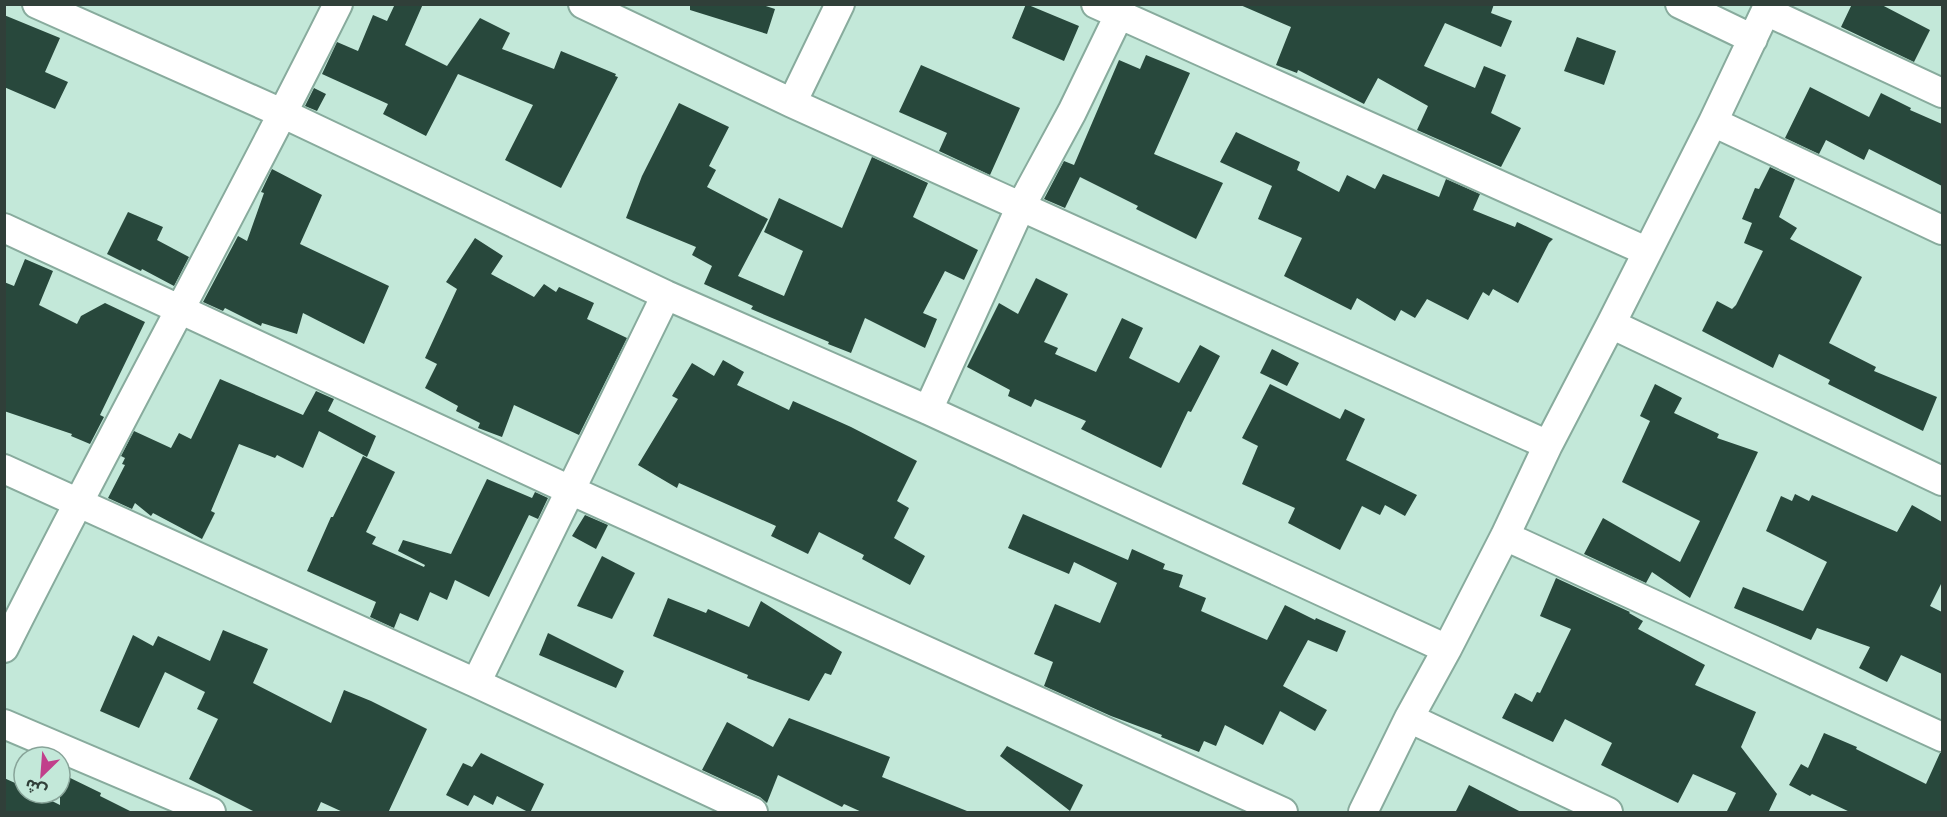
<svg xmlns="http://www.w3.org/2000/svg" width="1947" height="817" viewBox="0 0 1947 817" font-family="Signika,'Noto Sans Arabic',sans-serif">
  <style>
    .building { fill: #28483c }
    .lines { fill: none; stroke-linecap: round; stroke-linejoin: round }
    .street-casing { stroke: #88ab9d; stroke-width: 32 }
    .street { stroke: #fff; stroke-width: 28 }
  </style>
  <rect width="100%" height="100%" fill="#c3e8d9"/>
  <!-- building -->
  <path class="building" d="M395 4H423L405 45 447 66 480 18 510 33 502 49 554 69 561 51 616 74 615 76 618 77 561 188 505 160 533 105 458 74 426 136 383 114 388 104 322 74 337 42 358 51 373 15 387 21Z
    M690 4H760L775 9 767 34 690 10Z
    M1026 4 1079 26 1064 61 1012 38Z
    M1238 4H1494L1491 13 1512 21 1501 47 1445 23 1424 66 1475 88 1484 66 1506 75 1491 113 1521 128 1501 167 1417 130 1428 106 1378 78 1364 104 1298 70 1297 73 1276 65 1291 27Z
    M1852 4H1880L1930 30 1914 62 1841 27Z
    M4 15 60 38 45 72 68 82 55 109 4 87Z
    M1577 37 1616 51 1604 85 1564 71Z
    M1146 55 1190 73 1154 154 1223 183 1196 239 1136 209 1138 206 1080 177 1065 208 1044 199 1064 161 1074 165 1119 60 1140 69Z
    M921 65 1020 108 990 175 939 151 947 133 899 112Z
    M1810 87 1869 117 1881 93 1911 108 1910 110 1942 124V186L1869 149 1864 160 1826 140 1819 154 1785 138Z
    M314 88 326 94 317 111 305 106Z
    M679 103 729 127 709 166 716 170 707 187 768 219 738 276 784 296 803 251 764 232 779 198 842 228 872 157 928 183 913 217 978 250 964 280 945 271 923 313 937 319 925 348 865 318 851 353 828 344 829 342 751 309 753 306 704 284 712 266 692 255 696 247 626 218 642 176Z
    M1236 132 1300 162 1297 170 1339 192 1347 175 1375 189 1383 174 1439 197 1446 179 1480 194 1473 210 1515 227 1517 222 1553 239 1549 243 1518 303 1493 289 1489 296 1483 292 1468 320 1427 299 1415 318 1401 310 1395 321 1357 298 1351 310 1284 276 1302 238 1258 219 1272 186 1220 162Z
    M1770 167 1795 179 1779 217 1797 228 1790 239 1862 277 1829 343 1876 367 1874 371 1937 397 1923 431 1828 384 1830 380 1779 354 1773 368 1702 331 1717 301 1732 309 1736 305 1763 251 1744 243 1752 223 1742 219 1755 188 1759 189Z
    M272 169 322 195 300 244 389 286 364 344 303 313 297 334 262 323 261 326 225 308 223 311 203 302 238 236 247 241 264 193 261 192Z
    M128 212 163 227 157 240 189 257 174 286 142 269 141 271 107 254Z
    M475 238 503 256 491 274 534 297 544 284 556 292 559 287 594 303 587 319 627 338 579 435 514 405 502 437 478 428 480 423 456 411 458 406 425 388 437 364 425 358 457 289 446 282Z
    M25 259 53 271 39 305 77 324 81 316 105 303 145 322 100 415 104 417 90 444 71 436 72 434 4 411V282L14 286Z
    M1036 278 1068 294 1044 342 1058 348 1055 354 1096 372 1122 318 1143 328 1129 358 1179 383 1200 345 1220 356 1191 412 1188 411 1161 468 1081 429 1086 421 1035 399 1031 407 1008 396 1010 390 967 367 999 303 1018 314Z
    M1272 349 1299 363 1287 386 1260 373Z
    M723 360 744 372 737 385 789 410 793 401 851 427 917 461 897 501 909 508 894 538 925 556 910 585 862 559 864 555 819 532 808 554 771 536 776 526 679 483 677 488 638 465 678 399 672 396 692 363 714 376Z
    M220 379 303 415 316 391 334 399 328 411 376 436 367 457 319 431 303 468 277 455 275 458 239 444 211 511 215 513 202 539 153 513 151 516 135 503 132 509 108 498 125 465 122 464 125 458 121 456 134 431 171 448 179 433 191 439Z
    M1270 384 1340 419 1345 409 1365 419 1346 460 1417 495 1405 516 1385 505 1380 515 1362 506 1340 550 1288 523 1295 508 1242 484 1258 446 1242 438Z
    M1655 384 1682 398 1674 413 1719 434 1717 438 1758 452 1690 598 1652 572 1646 583 1584 554 1603 518 1680 562 1700 521 1622 482 1650 421 1640 416Z
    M363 456 395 472 366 532 376 537 372 544 424 567 425 565 398 551 403 540 451 554 487 479 532 498 535 492 548 498 538 519 529 515 489 597 455 580 447 600 430 592 418 621 400 613 394 628 370 617 376 602 307 571 331 517H333Z
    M1795 494 1809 501 1812 495 1897 532 1912 505 1942 522V582L1930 606 1942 612V674L1901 655 1887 682 1859 668 1870 647 1817 628 1811 640 1734 608 1743 587 1803 611 1827 562 1766 531 1781 496 1792 501Z
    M1023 514 1128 560 1132 549 1165 564 1163 569 1183 575 1179 587 1206 598 1201 611 1267 640 1285 605 1315 620 1316 618 1346 631 1337 652 1308 640 1283 686 1327 710 1315 731 1280 711 1263 745 1225 725 1216 746 1204 741 1199 752 1161 737 1162 735 1111 716 1044 686 1053 662 1034 654 1055 604 1100 623 1117 583 1074 562 1069 574 1008 548Z
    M585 515 608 525 596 549 572 536Z
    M602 556 635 573 612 619 577 606Z
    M1556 578 1630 612 1629 613 1643 621 1638 629 1705 665 1695 685 1756 712 1741 747 1777 794 1768 813H1726L1736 793 1693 774 1678 803 1601 765 1612 743 1565 719 1553 742 1502 718 1515 693 1532 702 1537 692 1540 693 1571 629 1540 616Z
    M668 598 706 613 708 609 749 627 761 601 842 652 831 675 825 673 809 701 747 678 748 675 653 636Z
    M223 630 268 649 253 683 331 723 344 690 371 701 427 729 388 813H345L321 802 316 813H257L189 779 218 719 197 709 205 692 165 672 139 728 100 711 133 635 153 646 158 636 210 661Z
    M548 633 624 671 616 688 539 655Z
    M789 718 890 757 882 777 967 811V813H864L844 804 842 807 778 775 767 803 760 797 702 770 727 722 773 747Z
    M1824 733 1857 747 1856 749 1926 784 1940 753H1942V813H1852L1812 794 1810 796 1789 785 1801 764 1808 768Z
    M1007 746 1083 785 1070 811 1000 756Z
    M481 753 544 784 530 813 497 796 493 805 474 795 468 806 446 795 463 763 472 767Z
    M60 773 101 793 100 796 134 813H4V778L24 787V793H36L60 805Z
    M1469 785 1523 813H1455Z"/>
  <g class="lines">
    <!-- street casing -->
    <g class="street-casing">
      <path id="street" d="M37 4 284 114 666 295 928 410 1447 649
        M583 4 792 103 1548 445
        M1096 4 1646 251
        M1680 4 1753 39
        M1766 11 1942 93
        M792 103 840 4
        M1713 122 1942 230
        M4 228 570 490 1283 812
        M1611 324 1942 481
        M928 410 1021 206 1072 112 1119 15
        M4 469 476 683 753 812
        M1505 536 1942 737
        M4 648C112 432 230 221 338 4
        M476 683 666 295
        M1409 718 1608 812
        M4 724 211 812
        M1363 812 1409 718 1447 649 1505 536 1548 445 1611 324 1713 122 1769 4"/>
    </g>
    <!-- street -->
    <use href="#street" class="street"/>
  </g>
  <!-- border -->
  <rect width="1947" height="817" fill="none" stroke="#303f39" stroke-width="12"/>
  <!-- north arrow -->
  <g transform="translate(42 775) rotate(205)"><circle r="28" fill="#c3e8d9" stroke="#88a499" stroke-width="1.5"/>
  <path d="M0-4.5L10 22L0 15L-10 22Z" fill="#c1408b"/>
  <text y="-9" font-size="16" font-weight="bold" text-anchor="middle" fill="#303f39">ش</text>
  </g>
</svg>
